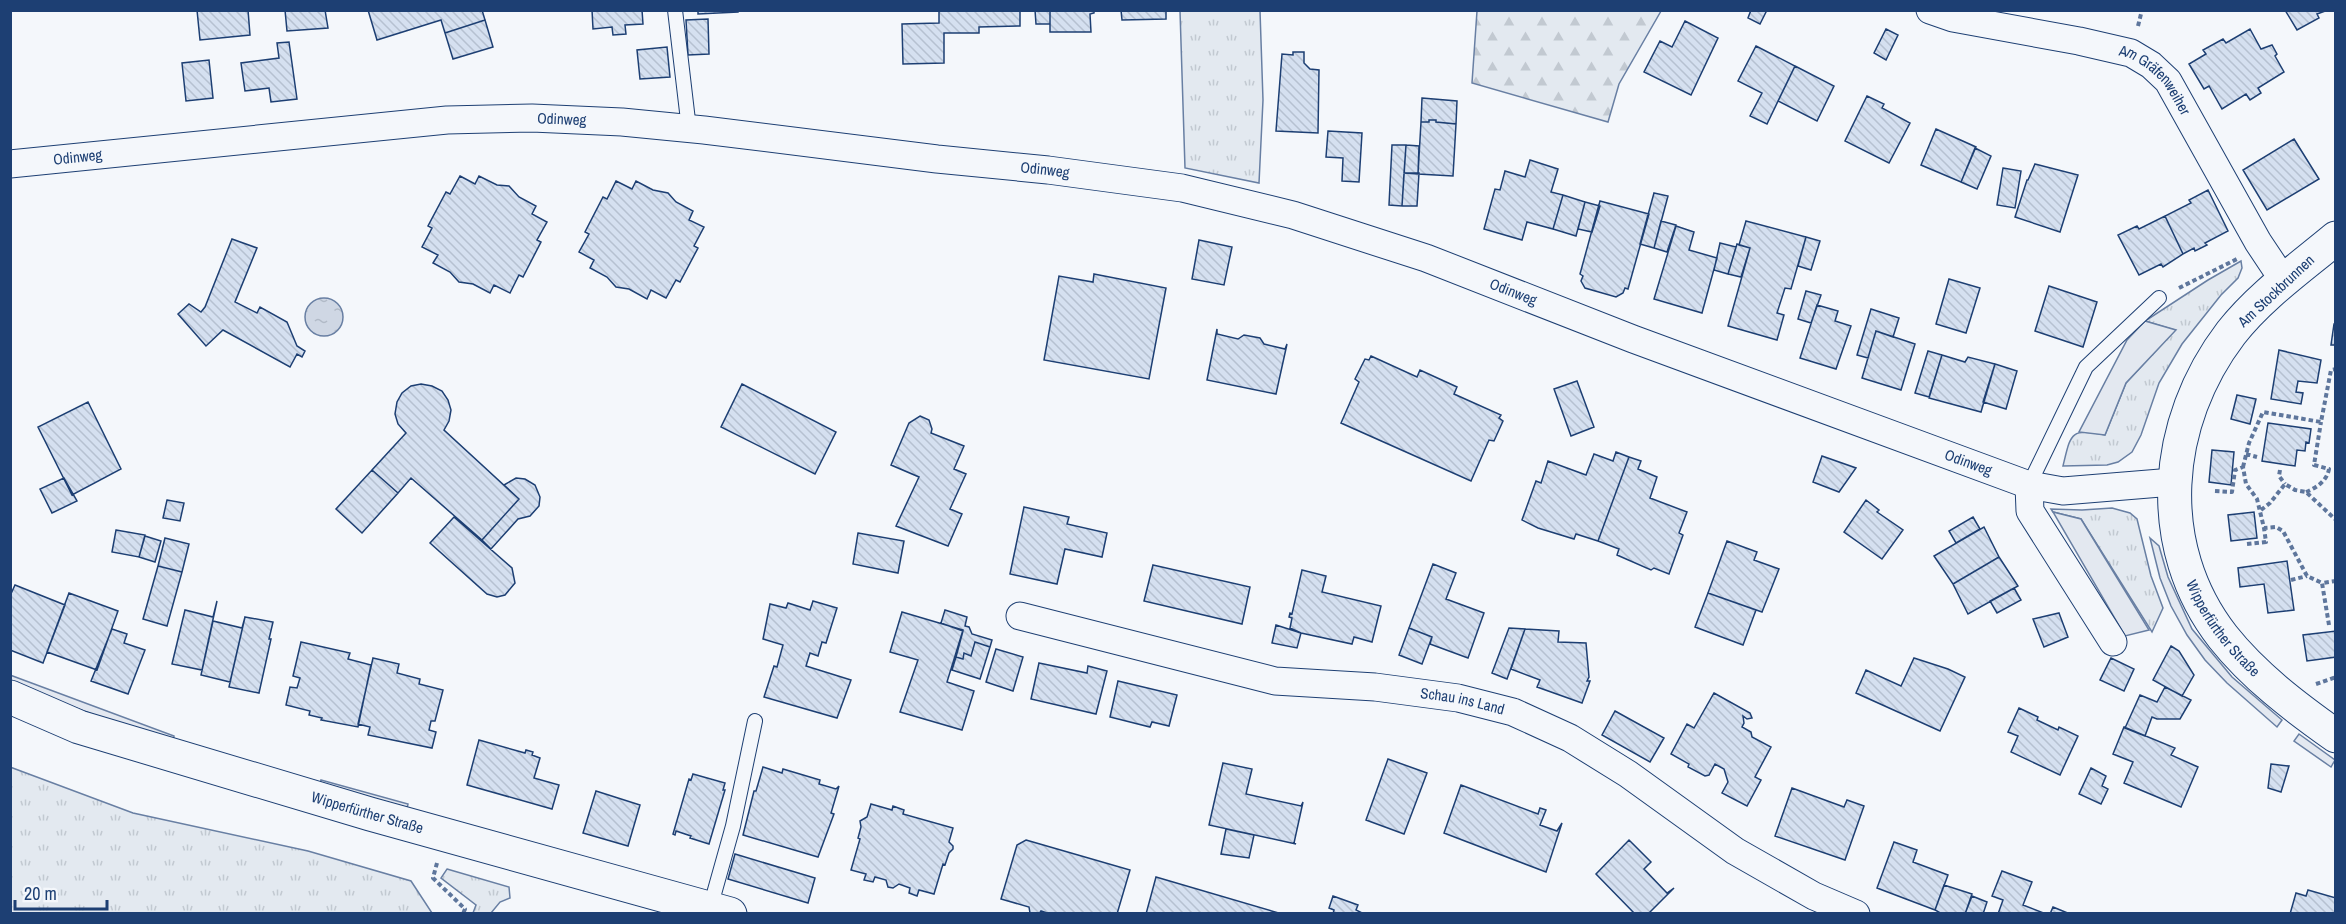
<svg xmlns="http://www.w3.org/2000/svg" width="2346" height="924" viewBox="0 0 2346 924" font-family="'Archivo Narrow',sans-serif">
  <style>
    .grass { fill: url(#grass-tufts); stroke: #687fa3; stroke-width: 1.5 }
    .forest { fill: url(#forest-firs); stroke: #687fa3; stroke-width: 1.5 }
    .parking { fill: #e3e8f0; stroke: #687fa3; stroke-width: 1.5 }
    .water { fill: url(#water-ripples); stroke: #687fa3; stroke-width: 1.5 }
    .building { fill: url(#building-back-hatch); stroke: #1d3f73; stroke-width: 1.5 }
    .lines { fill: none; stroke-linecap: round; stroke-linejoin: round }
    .lane-casing { stroke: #1d3f73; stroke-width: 16 }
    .street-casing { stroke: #1d3f73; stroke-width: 29 }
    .secondary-casing { stroke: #1d3f73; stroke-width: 35 }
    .path { stroke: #5e769c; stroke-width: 4; stroke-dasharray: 4.5 3; stroke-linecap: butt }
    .lane { stroke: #f4f7fb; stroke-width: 14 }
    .street { stroke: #f4f7fb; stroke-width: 27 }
    .secondary { stroke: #f4f7fb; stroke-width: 33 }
    .labels { text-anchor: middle; stroke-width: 4.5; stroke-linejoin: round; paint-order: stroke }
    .street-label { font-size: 15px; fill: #1d3f73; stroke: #f4f7fb }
  </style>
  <defs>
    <pattern id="grass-tufts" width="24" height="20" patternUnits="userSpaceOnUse" patternTransform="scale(1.5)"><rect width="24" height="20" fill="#e3e9f0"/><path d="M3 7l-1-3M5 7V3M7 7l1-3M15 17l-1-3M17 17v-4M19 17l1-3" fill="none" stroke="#c2c9d1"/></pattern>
    <pattern id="forest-firs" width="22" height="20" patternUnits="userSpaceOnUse" patternTransform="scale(1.5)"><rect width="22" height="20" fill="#e3e9f0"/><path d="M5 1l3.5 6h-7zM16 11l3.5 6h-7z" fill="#c2c9d1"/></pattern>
    <pattern id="water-ripples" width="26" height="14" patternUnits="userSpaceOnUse" patternTransform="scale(1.5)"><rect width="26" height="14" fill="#cfd7e4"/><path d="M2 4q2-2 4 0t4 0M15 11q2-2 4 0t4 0" fill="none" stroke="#b1bac7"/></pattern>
    <pattern id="building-back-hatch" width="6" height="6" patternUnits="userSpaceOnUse" patternTransform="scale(1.5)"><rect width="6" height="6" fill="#d5e0f0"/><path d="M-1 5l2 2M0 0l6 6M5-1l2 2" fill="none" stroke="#b6c1d1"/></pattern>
  </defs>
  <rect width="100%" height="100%" fill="#f4f7fb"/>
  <!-- grass -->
  <path class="grass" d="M1180 11H1260L1263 100 1259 183 1185 168Z
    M2241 261 2242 268 2238 278 2221 295 2182 344 2159 383 2141 435 2132 452 2118 462 2107 465 2063 466C2071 433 2070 428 2105 435L2126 383 2175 330 2145 321 2208 280Z
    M2112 508 2130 513 2137 519 2151 576 2163 608 2152 632 2081 519 2053 512 2051 509 2082 510Z
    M10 767 133 813 308 851 411 881 432 913H11Z
    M447 869 509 887 510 898 500 902 491 913H473L476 905 441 878Z"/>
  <!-- forest -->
  <path class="forest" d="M1477 11V10L1661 11 1619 84 1608 122 1472 83Z"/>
  <!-- parking -->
  <path class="parking" d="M2145 321 2176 330 2126 383 2105 435 2079 432 2127 340Z
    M2053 512 2081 519 2149 630 2125 636Z
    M2150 538 2159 546 2168 577 2192 629 2232 677 2282 720 2277 727 2227 683 2205 660 2187 635 2171 606 2160 578Z
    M10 675 174 736 173 744 11 684Z
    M2299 734 2335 760 2331 767 2294 741Z
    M321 780 408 804 406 813 319 788Z"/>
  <!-- water -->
  <path class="water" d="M305 317a19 19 0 1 1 38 0a19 19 0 1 1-38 0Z"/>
  <!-- building -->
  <path class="building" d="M197 10H248L250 35 200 40Z
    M285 10H325L328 28 287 31Z
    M368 10H482L485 20 445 33 441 20 377 40Z
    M592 10H642L643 24 625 25 626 34 613 35 612 27 593 29Z
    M698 10H738V12L698 14Z
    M939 10H1020V26L979 27V33H944V63L903 64 902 24 939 23Z
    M1035 10H1050V24H1036Z
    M1050 10H1094V13L1090 14 1091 32H1050Z
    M1121 10H1166V19L1122 20Z
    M1751 10H1767L1760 24 1748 18Z
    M2285 10H2328L2317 14 2319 18 2297 30Z
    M708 19 709 54 688 55 686 20Z
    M485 20 493 47 453 59 445 33Z
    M1685 21 1718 38 1691 95 1644 72 1660 41 1672 47Z
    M1886 29 1898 35 1886 60 1874 53Z
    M2250 29 2261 49 2272 45 2277 54 2275 56 2284 72 2258 88 2261 93 2250 100 2246 94 2222 109 2209 86 2204 89 2189 64 2206 54 2203 50 2223 39 2226 43Z
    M289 42 297 99 271 102 269 88 245 91 241 63 279 58 277 43Z
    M1756 46 1795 66 1767 124 1750 116 1762 93 1738 81Z
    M667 47 670 77 640 79 637 50Z
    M1293 52H1304V63L1310 69 1319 70 1318 133 1276 131 1282 54 1293 55Z
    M209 60 213 98 186 101 182 63Z
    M1795 66 1834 86 1817 121 1778 101Z
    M1867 96 1884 104 1882 108 1910 123 1889 163 1845 141Z
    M1422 98 1457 101 1456 124 1436 122V120H1429V122H1421Z
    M1429 120H1436V122L1456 124 1453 176 1418 174 1421 122H1429Z
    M1936 129 1976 147 1961 182 1921 165Z
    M1328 131 1362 133 1359 182 1342 181 1343 158 1326 157Z
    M2294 139 2319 179 2267 210 2243 170Z
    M1392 145H1406L1402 206 1389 205Z
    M1406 145 1419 146 1418 174 1404 173Z
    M1975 148 1991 156 1977 189 1961 182Z
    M1530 160 1558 169 1551 192 1563 195 1553 229 1527 222 1522 240 1484 229 1495 189 1500 190 1505 171 1525 177Z
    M2035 164 2078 175 2060 232 2015 217 2027 180H2028Z
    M2003 168 2021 171 2015 208 1997 205Z
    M1404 173H1419L1417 206H1402Z
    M460 176 475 184 479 176 497 185 509 186 519 197 536 206 532 214 547 222 537 240 541 242 523 277 519 275 510 293 494 285 490 293 473 284 459 282 450 272 433 263 438 255 422 247 432 228 428 226 446 192 450 194Z
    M616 181 632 189 636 181 653 190 668 193 676 202 693 211 689 220 704 227 694 246 698 248 680 282 676 280 666 298 651 290 647 299 629 289 616 287 607 277 590 268 594 260 579 252 589 234 585 232 603 197 607 199Z
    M2208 190 2228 231 2205 243 2207 245 2195 251 2194 248 2183 254 2165 216 2191 203 2189 200Z
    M1654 193 1668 196 1654 248 1640 244Z
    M1563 195 1585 202 1576 236 1553 229Z
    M1600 201 1649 214 1628 289 1625 288 1623 293 1616 297 1585 288 1581 281 1583 276 1580 274Z
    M1585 202 1600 206 1592 232 1578 229Z
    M2165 216 2183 254 2163 267 2161 264 2139 275 2118 235 2137 226 2139 229Z
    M1661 221 1676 225 1667 252 1654 248Z
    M1746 221 1806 237 1791 289 1785 288 1777 313 1784 315 1777 340 1728 326 1750 248 1739 245Z
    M1676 226 1694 232 1689 250 1717 258 1702 313 1654 299Z
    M1806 237 1820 241 1811 270 1798 266Z
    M232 239 257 248 235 302 257 313 260 307 287 322 297 346 305 351 302 357 297 354 290 367 223 330 206 346 178 314 189 304 201 312 205 307Z
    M1199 240 1232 247 1224 285 1192 279Z
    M1720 243 1736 247 1728 274 1714 270Z
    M1737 244 1750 248 1741 277 1728 274Z
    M1094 274 1166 288 1149 379 1044 360 1059 276 1093 282Z
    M1949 279 1980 288 1966 333 1936 324Z
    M2049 286 2097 302 2083 347 2035 331Z
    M1806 291 1821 295 1811 323 1798 319Z
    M1817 305 1838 311 1835 321 1851 326 1836 369 1800 358Z
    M1871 309 1899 318 1893 337 1876 331 1868 358 1857 355Z
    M2334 324H2336V345H2331Z
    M1217 329V334L1238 339 1244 335 1260 338 1264 344 1285 349 1287 344 1276 394 1207 380Z
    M1876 331 1915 344 1901 390 1862 378Z
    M2279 350 2321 360 2317 383 2298 381 2296 392 2303 393 2301 404 2271 399Z
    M1928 351 1942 355 1929 397 1915 393Z
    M1942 355 1965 362 1968 357 1995 364 1981 412 1929 398Z
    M1371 356 1417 377 1420 370 1457 387 1454 394 1501 415 1499 418 1503 421 1494 441 1489 440 1471 481 1341 423 1359 382 1355 379 1365 359 1369 360Z
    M1995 364 2017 371 2006 409 1983 402Z
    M1577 381 1594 427 1571 436 1554 389Z
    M421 384 432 386 442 391 448 400 451 410 449 421 444 430 519 499 482 540 411 478 398 493 372 470 406 433 398 424 395 414 397 402 402 393 411 386Z
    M742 384 836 432 815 474 721 427Z
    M2237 395 2256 399 2250 424 2231 419Z
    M88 402 121 469 72 495 38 427Z
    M920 416 929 420 932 429 931 433 964 446 954 469 966 474 950 509 962 514 948 546 896 526 919 477 891 465 909 423Z
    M2268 423 2311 429 2309 443 2306 442 2305 451 2297 450 2295 466 2262 461Z
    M2212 450 2234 452 2231 485 2209 482Z
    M1616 452 1629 457 1598 541 1576 534 1574 539 1538 528 1522 520 1536 481 1541 483 1548 461 1586 475 1594 454 1613 461Z
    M1822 456 1856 468 1839 492 1813 482Z
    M1629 457 1641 461 1638 469 1657 477 1650 498 1687 512 1679 533 1683 535 1669 574 1654 568 1651 570 1617 555 1619 549 1598 541Z
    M372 470 398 493 362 533 336 509Z
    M64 478 77 501 52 513 40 489Z
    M516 478 525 479 535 485 540 497 539 506 530 516 518 519 491 549 482 540 519 499 504 485Z
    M167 500 184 503 180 521 163 518Z
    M1866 500 1879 510 1877 512 1903 530 1882 559 1844 532Z
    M1024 507 1069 517 1067 524 1107 533 1102 557 1065 549 1057 584 1010 574Z
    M2254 512 2257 538 2231 541 2228 515Z
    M454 517 512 568 515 583 505 595 497 597 487 594 430 543Z
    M1973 517 1980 529 1956 543 1949 531Z
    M1984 527 1999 557 1953 584 1934 556Z
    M116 530 145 535 139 557 112 552Z
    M858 533 904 541 898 573 853 564Z
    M145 536 161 541 155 562 139 557Z
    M165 538 189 544 182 572 158 566Z
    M1727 541 1757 552 1754 560 1779 569 1762 612 1708 593Z
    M1999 557 2018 586 1968 614 1953 584Z
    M2287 561 2294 610 2268 613 2264 584 2240 587 2238 568Z
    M1433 564 1456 573 1446 599 1484 613 1468 658 1430 644 1432 637 1409 628Z
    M1153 565 1250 587 1242 624 1144 601Z
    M158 566 182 572 167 626 143 619Z
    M1302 570 1326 576 1322 592 1381 606 1372 642 1354 637 1352 644 1301 633 1290 628 1292 618 1289 617 1290 613 1292 614Z
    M15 585 65 605 43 663 10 650V596Z
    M2014 588 2021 600 1997 613 1990 601Z
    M69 593 118 611 97 670 47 652Z
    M1708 593 1756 610 1743 645 1695 627Z
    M217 601 202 670 172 664 185 610 213 617Z
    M813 601 837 608 826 643 822 642 818 656 810 653 806 666 851 680 837 718 764 697 774 666 777 667 783 645 763 639 770 604 786 608 788 603 810 610Z
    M945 610 967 617 965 626 969 627 972 634 992 640 990 647 975 642 971 656 964 653 963 659 956 657 963 631 941 623Z
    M902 612 963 630 947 682 974 691 962 730 900 712 918 660 890 652Z
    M2059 613 2068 637 2044 647 2033 619Z
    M245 617 230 682 201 675 213 621 242 628Z
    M245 617 273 622 269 639H271L259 693 229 687Z
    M1276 625 1301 633 1297 648 1272 643Z
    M1409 628 1432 637 1422 664 1399 655Z
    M1509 628 1525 629 1507 679 1492 673Z
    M112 629 127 634 124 643 145 650 128 694 91 681Z
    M1525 629 1559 631 1558 642 1586 643 1589 677 1587 681H1590L1582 703 1537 687 1540 680 1511 669Z
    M2336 631V657L2307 661 2303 635Z
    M301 642 350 653 348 659 371 665 358 727 321 720 322 718 309 715 310 711 286 705 290 687 297 688 300 678 293 676Z
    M975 642 990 647 980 679 952 670 956 657 963 659 964 653 971 656Z
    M2171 646 2179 651 2194 675 2182 696 2153 680Z
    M996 649 1023 657 1013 691 986 682Z
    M373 658 399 664 397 673 420 679 419 684 443 690 435 721H431L429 730 436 732 432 748 368 735 370 727 358 724Z
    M1914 658 1948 669 1965 677 1940 731 1856 693 1866 670 1901 686Z
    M2111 658 2134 669 2124 691 2100 680Z
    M1039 663 1087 673 1088 666 1107 671 1096 714 1031 699Z
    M1118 681 1177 695 1169 726 1152 722 1150 727 1110 717Z
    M2165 687 2191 700 2180 719H2157L2152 717 2145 736 2125 728 2140 695 2157 702Z
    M1714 693 1750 713 1752 718 1747 719 1743 716 1744 723 1742 727 1751 732 1752 737 1771 747 1755 777 1761 780 1747 806 1722 793 1728 782 1724 769 1715 764 1709 775 1705 776 1688 767 1689 764 1671 754 1687 724 1694 728Z
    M2019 708 2038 717 2037 720 2058 730 2059 727 2078 736 2060 775 2011 752 2018 736 2008 732Z
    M1615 711 1664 738 1650 762 1602 735Z
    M2124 727 2175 748 2171 755 2198 767 2181 807 2124 783 2133 762 2113 754Z
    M479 740 525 753 526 750 533 752 532 755 540 758 534 778 559 785 552 809 467 785Z
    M1388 759 1427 773 1404 834 1366 820Z
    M1223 763 1252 769 1246 794 1301 806 1303 802 1294 843 1296 844 1209 825Z
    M2271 764 2289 766 2281 792 2268 788Z
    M763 767 782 773 783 769 820 780 819 784 836 789 839 786 831 813 834 814 818 857 743 835 754 791H756Z
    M2091 768 2106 776 2102 786 2108 789 2101 804 2079 794Z
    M693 774 725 783 723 790H725L709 844 690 838 691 836 676 831 675 835 673 834 689 779 691 780Z
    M1461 785 1538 814 1540 808 1546 810 1540 825 1557 831 1562 823 1546 872 1444 833Z
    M1792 788 1844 807 1847 800 1864 806 1845 860 1775 836Z
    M596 791 640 805 628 846 583 833Z
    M871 804 892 810 893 806 904 810 903 814 953 828 949 842 953 846V849L949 853 945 865 943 864 934 894 919 890 917 896 909 893 910 888 899 884 893 888 888 887 886 880 875 877 873 882 864 880 866 874 851 870 860 839 858 838 861 827 860 821 867 817Z
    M1226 829 1254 835 1249 858 1221 854Z
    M1026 840 1130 870 1117 914H1050L1041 911 1039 914H1033L1030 913 1029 907 1001 899 1017 845Z
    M1629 840 1651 862 1644 869 1667 893 1674 888 1648 914H1635L1596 874Z
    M1894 842 1917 850 1913 862 1948 875 1935 910 1877 888Z
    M735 854 815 878 808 903 728 879Z
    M2002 871 2032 882 2023 905 2046 914H1998L2003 900 1992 896Z
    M1156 877 1282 914H1146Z
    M1944 885 1972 894 1965 914H1942L1935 910Z
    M2308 890 2336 898V914H2290L2296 893 2306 896Z
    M1333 896 1358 905 1356 910 1364 914H1333L1334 910 1329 908Z
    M1972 896 1987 902 1983 914H1965Z
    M2053 907 2070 914H2050Z"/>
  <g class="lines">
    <!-- lane casing -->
    <g class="lane-casing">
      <path id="lane" d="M675 10 689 129
        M2029 485 2086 367 2159 298
        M710 908 733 826 755 721"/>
    </g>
    <!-- street casing -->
    <g class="street-casing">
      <g id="street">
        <path id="s1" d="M1930 10 1953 18 2079 41 2131 53 2151 65 2168 81 2258 242 2284 281"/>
        <path id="s2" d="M10 164 447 120 532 118 622 122 704 130 937 159 1048 170 1182 188 1293 215 1426 258 1633 339 2029 485 2063 491 2173 482"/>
        <path d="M2029 485 2030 511 2113 642"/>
        <path id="s3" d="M1020 616 1275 681 1375 687 1458 698 1513 712 1570 738 1628 774 1735 851 1814 896 1856 914"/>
      </g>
    </g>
    <!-- secondary casing -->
    <g class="secondary-casing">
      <g id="secondary">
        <path id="s4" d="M2336 238C2300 268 2260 296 2231 333 2163 422 2152 546 2223 637 2254 676 2295 707 2336 736"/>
        <path id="s5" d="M10 697 79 727 370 814 730 914"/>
      </g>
    </g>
    <!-- path -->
    <path class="path" d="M2138 26 2142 10
      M2179 288 2237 259
      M2246 454 2257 457
      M2243 467 2249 443 2263 412 2321 422 2331 370 2336 369
      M2280 470 2279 476 2285 484
      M2215 491 2232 492 2235 470 2243 467 2246 484 2257 499 2264 528 2276 527 2283 531 2307 576 2322 583
      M2306 492C2316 488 2327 481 2329 469L2314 465 2321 422
      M2261 510 2270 503 2285 484 2295 490 2306 492 2336 520
      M2247 544 2266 542 2264 528
      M2291 580 2307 576
      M2329 625 2322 583 2336 581
      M2316 684 2336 677
      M437 863 433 878 465 909 463 914"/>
    <!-- lane -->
    <use href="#lane" class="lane"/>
    <!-- street -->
    <use href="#street" class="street"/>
    <!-- secondary -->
    <use href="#secondary" class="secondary"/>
  </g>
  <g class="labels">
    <!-- street labels -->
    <g class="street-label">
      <text dy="5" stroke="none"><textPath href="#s1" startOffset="242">Am Gräfenweiher</textPath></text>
      <text dy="5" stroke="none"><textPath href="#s2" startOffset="554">Odinweg</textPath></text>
      <text dy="5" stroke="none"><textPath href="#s2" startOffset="68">Odinweg</textPath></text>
      <text dy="5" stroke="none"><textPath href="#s2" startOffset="1040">Odinweg</textPath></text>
      <text transform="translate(2276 291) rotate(-43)" y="5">Am Stockbrunnen</text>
      <text dy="5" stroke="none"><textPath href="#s2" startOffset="1526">Odinweg</textPath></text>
      <text dy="5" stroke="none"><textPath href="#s2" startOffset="2012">Odinweg</textPath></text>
      <text dy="5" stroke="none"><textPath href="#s4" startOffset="462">Wipperfürther Straße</textPath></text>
      <text dy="5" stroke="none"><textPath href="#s3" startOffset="452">Schau ins Land</textPath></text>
      <text dy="5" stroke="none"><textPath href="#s5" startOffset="376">Wipperfürther Straße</textPath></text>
    </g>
  </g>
  <!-- border -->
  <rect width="2346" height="924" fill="none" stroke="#1d3f73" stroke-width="24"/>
  <!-- scale -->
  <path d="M15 900v9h92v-9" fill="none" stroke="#1d3f73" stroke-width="3"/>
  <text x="24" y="900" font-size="18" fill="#1d3f73" stroke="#f4f7fb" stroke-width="4.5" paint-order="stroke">20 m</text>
</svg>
